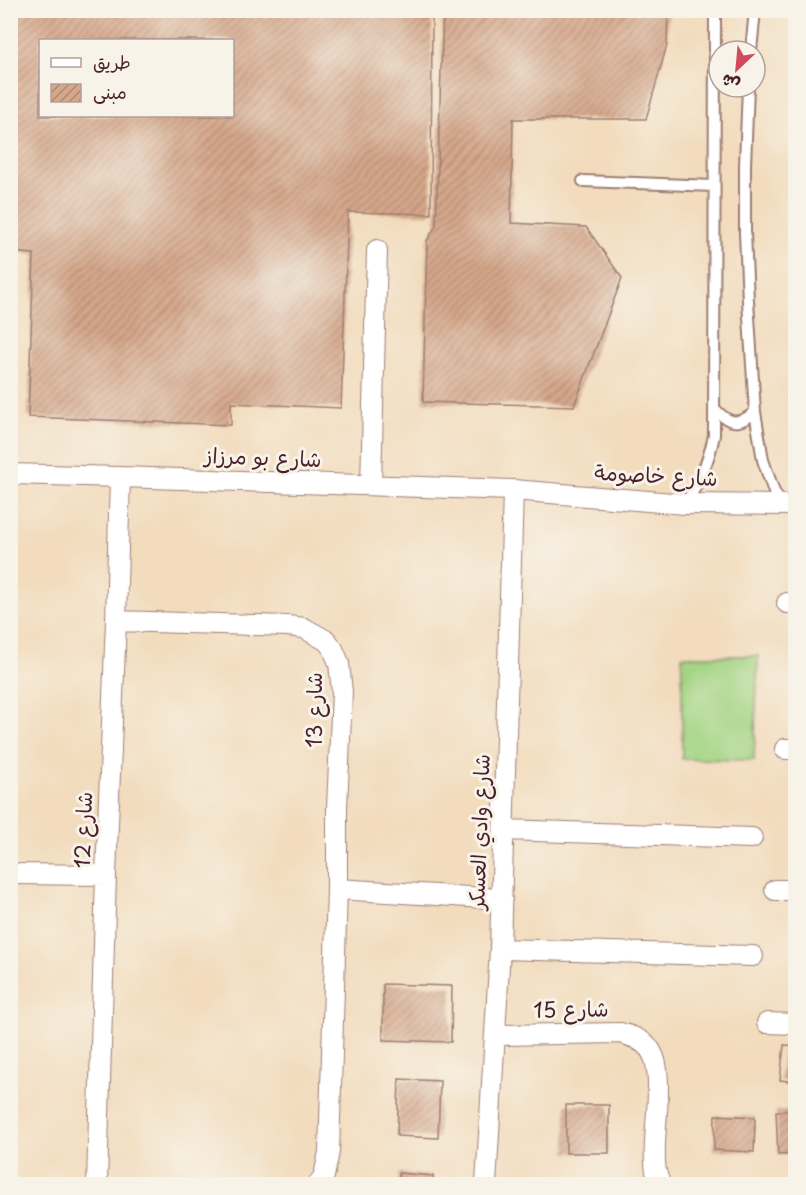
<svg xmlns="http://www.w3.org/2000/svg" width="806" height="1195" viewBox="0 0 806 1195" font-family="'Playpen Sans','Playpen Sans Arabic',sans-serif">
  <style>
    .pitch { fill: #a3d483; stroke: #767a57; stroke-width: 1.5 }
    .building { fill: url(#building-hatch); fill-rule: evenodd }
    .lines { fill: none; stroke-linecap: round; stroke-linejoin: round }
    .service-casing { stroke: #9e7e74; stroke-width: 14 }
    .minor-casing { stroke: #9e7e74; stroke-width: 22 }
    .service { stroke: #fff; stroke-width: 10 }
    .minor { stroke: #fff; stroke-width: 20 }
    .labels { text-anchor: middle; stroke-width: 6; stroke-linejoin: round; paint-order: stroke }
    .street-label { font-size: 21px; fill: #4a1f2b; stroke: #f7f3e8 }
  </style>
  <defs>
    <pattern id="building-hatch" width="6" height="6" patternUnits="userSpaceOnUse" patternTransform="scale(1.5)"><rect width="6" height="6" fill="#d5a78a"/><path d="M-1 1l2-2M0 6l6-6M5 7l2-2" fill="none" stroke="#af8771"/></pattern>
  </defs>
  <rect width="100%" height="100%" fill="#f7f3e8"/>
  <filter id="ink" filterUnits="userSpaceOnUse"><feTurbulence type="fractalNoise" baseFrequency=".0167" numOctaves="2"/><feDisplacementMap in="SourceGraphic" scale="12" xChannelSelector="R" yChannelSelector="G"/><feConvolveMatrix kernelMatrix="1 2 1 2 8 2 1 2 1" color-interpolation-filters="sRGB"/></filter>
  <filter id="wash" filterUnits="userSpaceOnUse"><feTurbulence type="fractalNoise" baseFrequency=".008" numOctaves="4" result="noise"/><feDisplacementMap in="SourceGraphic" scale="24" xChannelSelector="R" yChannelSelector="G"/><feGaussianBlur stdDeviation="1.35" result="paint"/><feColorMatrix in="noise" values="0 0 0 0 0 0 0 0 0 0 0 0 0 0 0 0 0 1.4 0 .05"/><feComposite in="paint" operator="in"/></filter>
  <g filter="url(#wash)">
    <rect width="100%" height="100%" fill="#f2dcbd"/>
    <!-- pitch -->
    <path class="pitch" d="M682 656H758L754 760 682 759Z"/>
    <g id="blocks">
      <!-- building -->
      <path class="building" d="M10 10H432L431 214 348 212 341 408 231 403V425L28 417 34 254 10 252ZM40 40H232V116H40Z
        M443 10H668L667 45 646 119H513L511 223 586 227 622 278 574 406 423 402 427 241 436 225Z
        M383 984 452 986 451 1042 383 1040Z
        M784 1045 796 1046V1082L780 1080Z
        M399 1079 440 1081 438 1138 397 1136Z
        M566 1105H609V1153H566Z
        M776 1111H796V1154L778 1155Z
        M715 1115 755 1117 754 1152 714 1150Z
        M399 1173 433 1176V1184H398Z"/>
    </g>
  </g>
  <g filter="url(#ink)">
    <use href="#blocks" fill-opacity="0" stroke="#9e7e74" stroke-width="1.5"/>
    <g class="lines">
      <!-- service casing -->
      <g class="service-casing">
        <path id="service" d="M751 51 755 10
          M748 87 745 165V233L748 301 755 412 763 460 774 492 783 506
          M583 181 714 186
          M715 409C729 425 740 425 755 412
          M685 504C700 482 709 461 714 435L715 10"/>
      </g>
      <!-- minor casing -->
      <g class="minor-casing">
        <path id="minor" d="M10 474 120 477 513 490 685 504 796 505
          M371 485 377 250
          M787 603H796
          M116 621 288 626 304 628 327 641 333 649 339 663 342 692 337 808V889L329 1152 324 1176 318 1184
          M785 749H796
          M504 830 752 838
          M10 874 106 875
          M337 889 502 899
          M775 890H796
          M500 949 753 956
          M767 1023 796 1024
          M495 1035 620 1033C632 1036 644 1040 651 1051 667 1076 650 1140 656 1171 657 1176 659 1180 660 1184
          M97 1184 106 875 116 621 120 477
          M486 1184 500 949 513 490"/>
      </g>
      <!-- service -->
      <use href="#service" class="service"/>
      <!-- minor -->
      <use href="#minor" class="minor"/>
    </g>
  </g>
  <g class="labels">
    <!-- street labels -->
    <g class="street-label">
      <text transform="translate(263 458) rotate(2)" y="7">شارع بو مرزاز</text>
      <text transform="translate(656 476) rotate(3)" y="7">شارع خاصومة</text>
      <text transform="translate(315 710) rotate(-90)" y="7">شارع 13</text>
      <text transform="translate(84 830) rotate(-88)" y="7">شارع 12</text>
      <text transform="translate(480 832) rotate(-88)" y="7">شارع وادي العسكر</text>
      <text transform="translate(571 1010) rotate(-1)" y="7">شارع 15</text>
    </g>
  </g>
  <!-- margin -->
  <rect width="806" height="1195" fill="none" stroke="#f7f3e8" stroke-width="36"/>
  <!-- legend -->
  <rect x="39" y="39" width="195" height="78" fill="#f7f3e8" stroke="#b29e9c" stroke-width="1.5"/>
  <rect x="51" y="58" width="30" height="9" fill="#ffffff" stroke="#b29e9c" stroke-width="1.5"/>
  <text x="93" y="69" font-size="18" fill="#4a1f2b">طريق</text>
  <rect x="51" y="84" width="30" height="18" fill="url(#building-hatch)" stroke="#b29e9c" stroke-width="1.5"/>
  <text x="93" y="99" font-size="18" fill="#4a1f2b">مبنى</text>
  <!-- north arrow -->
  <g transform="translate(737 69) rotate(206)"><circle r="28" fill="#f7f3e8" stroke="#b29e9c" stroke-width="1.5"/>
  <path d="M0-4.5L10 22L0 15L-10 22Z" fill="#d1495b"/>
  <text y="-9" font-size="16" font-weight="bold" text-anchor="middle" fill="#4a1f2b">ش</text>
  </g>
</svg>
